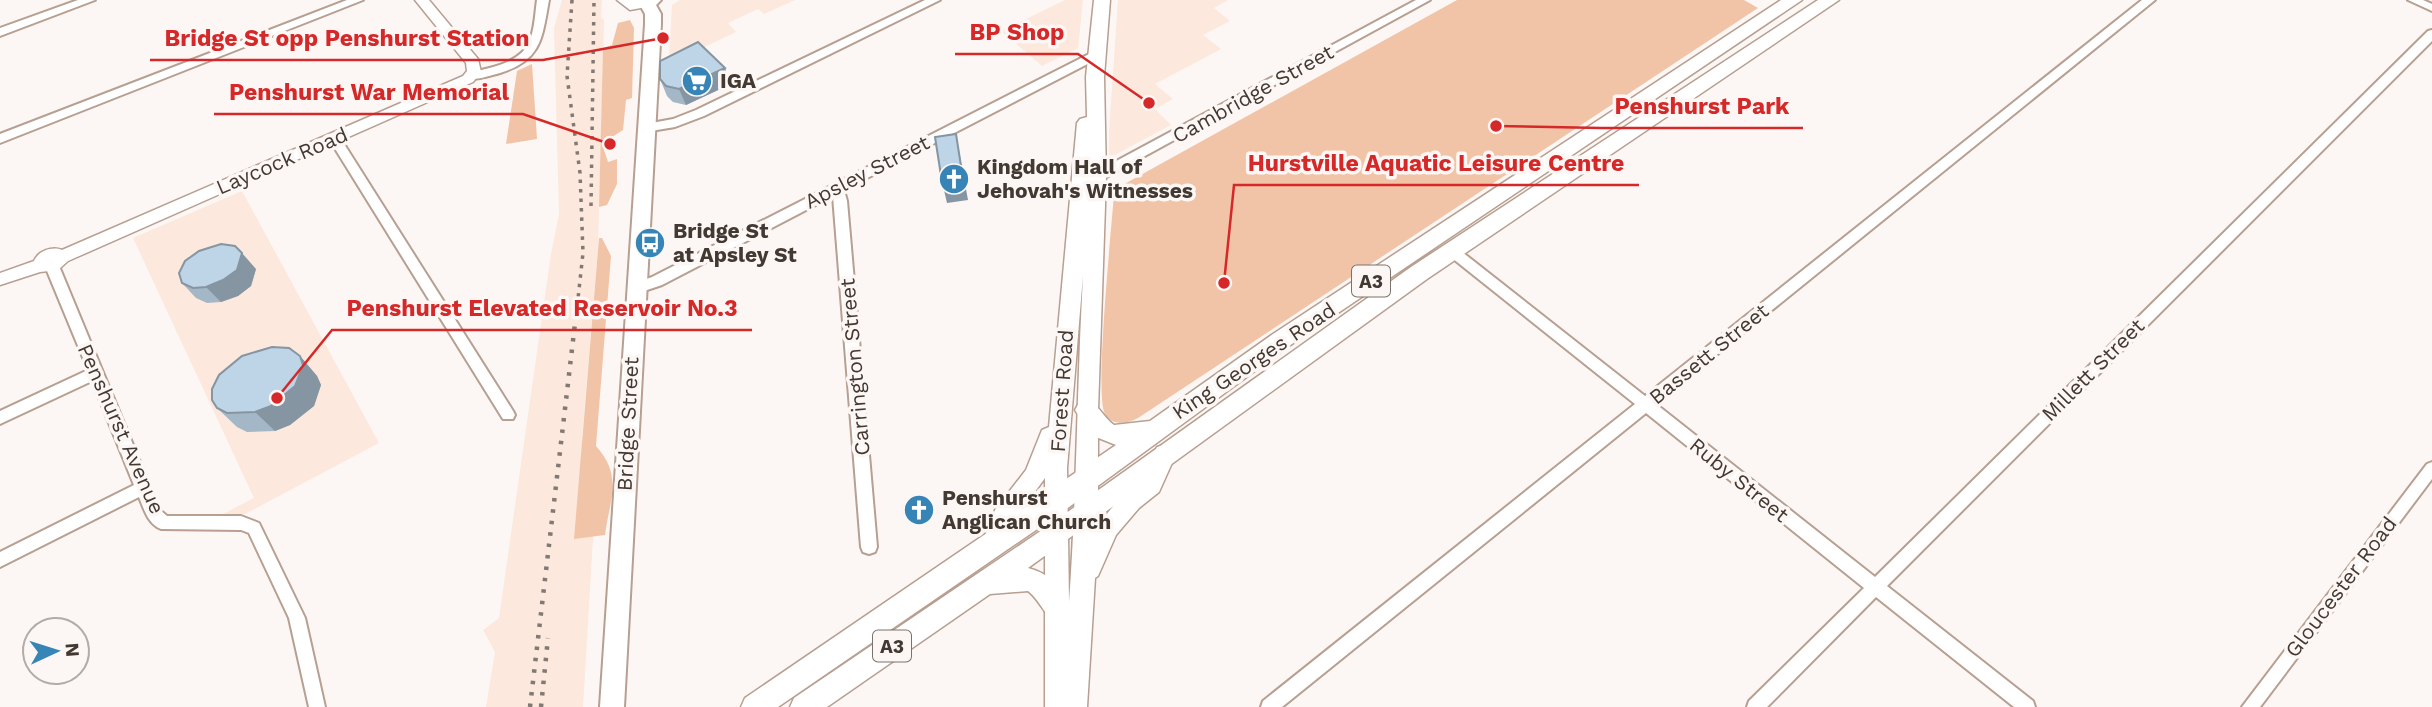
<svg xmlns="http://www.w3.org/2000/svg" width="2432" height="707" viewBox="0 0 2432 707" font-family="'Work Sans',sans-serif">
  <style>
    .built { fill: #fce8dc }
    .green { fill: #f1c4a8 }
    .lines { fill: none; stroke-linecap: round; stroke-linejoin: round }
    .minor-casing { stroke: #b79f91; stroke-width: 4 }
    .tertiary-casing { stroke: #b79f91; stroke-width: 3 }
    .secondary-casing { stroke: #b79f91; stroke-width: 4 }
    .primary-casing { stroke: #b79f91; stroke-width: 3 }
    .trunk-casing { stroke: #b79f91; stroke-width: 3 }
    .minor { fill: #fff; fill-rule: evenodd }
    .tertiary { fill: #fff; fill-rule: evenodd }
    .secondary { fill: #fff; fill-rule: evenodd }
    .primary { fill: #fff; fill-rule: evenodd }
    .trunk { fill: #fff; fill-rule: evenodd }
    .rail-far1 { stroke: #817974; stroke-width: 3.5; stroke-dasharray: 3.5 6; stroke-linecap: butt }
    .rail { stroke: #817974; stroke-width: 4.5; stroke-dasharray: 3.5 8; stroke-linecap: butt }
    .wall { fill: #a3b7c7 }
    .shaded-wall { fill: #8595a2 }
    .building { fill: #bed5e7; stroke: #8595a2; stroke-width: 2 }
    .labels { text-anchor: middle; stroke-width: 7; stroke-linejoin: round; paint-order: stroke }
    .shield { fill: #fcf7f4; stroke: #7a726d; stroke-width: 2 }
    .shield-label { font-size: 19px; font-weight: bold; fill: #433933 }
    .poi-label { font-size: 21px; font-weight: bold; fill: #433933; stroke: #fcf7f4; text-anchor: start }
    .street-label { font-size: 21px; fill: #433933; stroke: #fcf7f4 }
    .leader { fill: none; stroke: #d62828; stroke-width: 2.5 }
    .callout-dot { fill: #d62828; stroke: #fcf7f4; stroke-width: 2.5 }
    .callout-label { font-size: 23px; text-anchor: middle; font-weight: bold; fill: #d62828; stroke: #fcf7f4; stroke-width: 7; stroke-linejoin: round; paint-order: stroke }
  </style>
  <rect width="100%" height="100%" fill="#fcf7f4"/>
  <!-- built -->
  <path class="built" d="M562 0H602L601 17 604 20 598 249 582 437 597 470 583 707H486L495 652 483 630 499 618 551 254 559 214 554 28Z
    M680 0H795L764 14 758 9 728 23 736 32 700 49 686 105 673 102 667 96 672 5Z
    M1065 0H1083L1078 48 1042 66 1001 31Z
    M1118 0H1228L1214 8 1230 21 1203 35 1221 49 1155 84 1173 99 1155 109 1171 125 1113 156 1109 155V133Z
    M242 191 379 443 245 514 221 515 254 498 133 238Z"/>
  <!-- green -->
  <path class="green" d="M1457 0H1744L1758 8 1138 418C1127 424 1112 426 1105 414 1094 396 1112 225 1114 194L1119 187Z
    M630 20 634 28 632 98 626 100 623 130 609 139 604 150 608 162 617 159V184L607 205 599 207 603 48 612 45 618 23Z
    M532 64 537 139 506 144 517 71Z
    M599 238H602L611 256 596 446C623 476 610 498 605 535L574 539Z"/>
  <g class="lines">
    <!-- minor casing -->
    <g class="minor-casing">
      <path id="minor" d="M78 0H95L0 36V28Z
        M347 0H363L0 143V134Z
        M537 0H549C542 38 542 60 500 73 489 76 478 80 467 79V73C489 68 521 64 530 40 535 27 535 13 537 0Z
        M925 0H940L704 116 675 127 645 132 639 128 641 125 673 119 696 110Z
        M1416 0H1430L1101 180 1089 182 1083 178 1085 175 1094 173Z
        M2142 0H2155L1656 404 1875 577 2428 31 2432 30V41L1887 586 2033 701 2035 707H2014L1876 597 1767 707H1747L1749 701 1864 588 1646 413 1282 707H1261L1263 701 1635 404 1447 254 1445 251 1447 248H1457L1645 396Z
        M2408 0H2423L2432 4V11Z
        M1097 50 1103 54 1101 57 844 190 847 201 877 547 875 552 869 554 863 552 861 547 833 196 662 285 635 294 628 289 630 285 652 277Z
        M335 135 339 136 513 411 515 415 513 419H503L329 139Z
        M52 261 59 266 160 510 167 516H241L259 523 305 618 325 707H309L289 618 249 533 241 530 161 529C148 524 144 509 139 497L0 567V552L134 485 92 381 0 424V411L88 370 45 266Z
        M2432 462V479L2260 707H2242L2427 464Z"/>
    </g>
    <!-- tertiary casing -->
    <g class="tertiary-casing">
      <path id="tertiary" d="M415 0H429L478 59 481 72 473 82 68 261 58 270 40 272 0 285V273L34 261C38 251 52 246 62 250L463 76 467 71 466 63Z
        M617 0H652L654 3 652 6 630 10Z"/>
    </g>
    <!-- secondary casing -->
    <g class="secondary-casing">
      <path id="secondary" d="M641 0H661L656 5 661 14V24L624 707H600L645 24V14L639 3Z"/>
    </g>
    <!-- primary casing -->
    <g class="primary-casing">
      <path id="primary" d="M1094 0H1110L1104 77 1106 177 1098 410V525L1123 494 1143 478 1157 447 1165 445 1173 447 1176 454 1159 492 1139 508 1116 535 1098 576 1095 578 1087 707H1045V478L1013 522 1002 551 994 554 986 551 982 544 995 510 1026 470 1042 430 1049 427 1077 123 1080 119 1087 117 1086 77ZM1083 275C1077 384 1077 493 1069 602L1067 468Z"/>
    </g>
    <!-- trunk casing -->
    <g class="trunk-casing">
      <path id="trunk" d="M1781 0H1802L1289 346 1065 510 778 707H741L745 698 1116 445 1091 435 1075 410 1079 403C1097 397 1100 415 1114 425L1150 421 1273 334Z
        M1818 0H1839L1427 279 1028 568C1052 574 1062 589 1072 611L1068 619 1059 623C1045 618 1041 601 1028 591L990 594 827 707H790L794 698 1048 526 1411 267Z"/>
    </g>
    <!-- minor -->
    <use href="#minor" class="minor"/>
    <!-- tertiary -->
    <use href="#tertiary" class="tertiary"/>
    <!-- secondary -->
    <use href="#secondary" class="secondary"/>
    <!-- primary -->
    <use href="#primary" class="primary"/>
    <!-- trunk -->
    <use href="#trunk" class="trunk"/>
    <!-- rail-far1 -->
    <path class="rail-far1" d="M572 0 567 76 580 173 583 253 576 317
      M591 206 594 0"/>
    <!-- rail -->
    <path class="rail" d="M530 707 576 315
      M541 707 548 638"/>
  </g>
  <!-- wall -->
  <path class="wall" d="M725 68 731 84 686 105 673 102 667 96 660 79Z
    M256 269 251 286 238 296 221 302 207 303 196 298 182 283Z
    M300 356 317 376 321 385 314 406 290 425 275 431 247 432 237 427 217 408Z"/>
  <!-- shaded-wall -->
  <path class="shaded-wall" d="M725 68 731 84 686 105 679 89Z
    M956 134 968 200 947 203 942 182Z
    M242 253 256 269 251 286 238 296 221 302 206 287Z
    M300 356 317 376 321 385 314 406 290 425 275 431 255 412Z"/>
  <!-- building -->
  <path class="building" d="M698 42 725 68 679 89 666 86 660 79V61Z
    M956 134 963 179 942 182 935 137Z
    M221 244 235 246 242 253 237 270 223 280 206 287 193 288 182 283 179 273 185 261 199 251Z
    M272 347 289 348 300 356 303 365 295 386 271 406 255 412 227 413 217 408 212 400V389L219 375 242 356Z"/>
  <!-- icons -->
  <defs>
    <g id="supermarket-disc" transform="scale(1.575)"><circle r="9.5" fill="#3785b7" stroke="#fcf7f4"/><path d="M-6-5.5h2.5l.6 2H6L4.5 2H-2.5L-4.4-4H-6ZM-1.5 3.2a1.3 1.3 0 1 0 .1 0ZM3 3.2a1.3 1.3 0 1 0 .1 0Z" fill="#fff"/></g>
    <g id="church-disc" transform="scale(1.575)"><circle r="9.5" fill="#3785b7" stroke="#fcf7f4"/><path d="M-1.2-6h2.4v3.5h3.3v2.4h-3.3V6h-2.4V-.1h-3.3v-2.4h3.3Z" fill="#fff"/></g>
    <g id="bus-disc" transform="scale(1.575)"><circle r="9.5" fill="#3785b7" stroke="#fcf7f4"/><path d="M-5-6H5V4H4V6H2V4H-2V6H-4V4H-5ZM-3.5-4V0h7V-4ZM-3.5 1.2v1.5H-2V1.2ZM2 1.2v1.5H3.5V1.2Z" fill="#fff"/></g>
  </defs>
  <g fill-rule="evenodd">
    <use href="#supermarket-disc" x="697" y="81"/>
    <use href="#church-disc" x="954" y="179"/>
    <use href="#bus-disc" x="650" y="243"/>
    <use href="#church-disc" x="919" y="510"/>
  </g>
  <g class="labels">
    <!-- shield labels -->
    <g class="shield">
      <rect x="1352" y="265.5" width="38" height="31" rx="5"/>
      <rect x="873" y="630.5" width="38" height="31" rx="5"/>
    </g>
    <g class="shield-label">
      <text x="1371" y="288">A3</text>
      <text x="892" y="653">A3</text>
    </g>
    <!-- poi labels -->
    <g class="poi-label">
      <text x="720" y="88">IGA</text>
      <text x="977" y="174">Kingdom Hall of<tspan x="977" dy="24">Jehovah's Witnesses</tspan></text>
      <text x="673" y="238">Bridge St<tspan x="673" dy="24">at Apsley St</tspan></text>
      <text x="942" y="505">Penshurst<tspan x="942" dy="24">Anglican Church</tspan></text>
    </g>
    <!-- street labels -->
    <g class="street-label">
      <text transform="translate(1253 94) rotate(-29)" y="7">Cambridge Street</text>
      <text transform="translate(282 161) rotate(-23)" y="7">Laycock Road</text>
      <text transform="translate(867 172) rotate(-27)" y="7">Apsley Street</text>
      <text transform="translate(1709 354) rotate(-39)" y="7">Bassett Street</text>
      <text transform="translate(1254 361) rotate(-34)" y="7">King Georges Road</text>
      <text transform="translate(855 367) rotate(-95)" y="7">Carrington Street</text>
      <text transform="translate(2093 370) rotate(-45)" y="7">Millett Street</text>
      <text transform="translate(1062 391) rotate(-86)" y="7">Forest Road</text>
      <text transform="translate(628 424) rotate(-87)" y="7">Bridge Street</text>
      <text transform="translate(121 429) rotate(66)" y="7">Penshurst Avenue</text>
      <text transform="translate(1739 480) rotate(39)" y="7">Ruby Street</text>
      <text transform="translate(2341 587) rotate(-53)" y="7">Gloucester Road</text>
    </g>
  </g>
  <!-- callouts -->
  <path class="leader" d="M1149 103L1078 54H955M663 38L543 60H150M610 144L523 114H214M1496 126L1601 128H1803M1224 283L1234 185H1639M277 398L332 330H752"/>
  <g class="callout-dot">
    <circle cx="1149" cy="103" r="7"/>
    <circle cx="663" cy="38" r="7"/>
    <circle cx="610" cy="144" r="7"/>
    <circle cx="1496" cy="126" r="7"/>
    <circle cx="1224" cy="283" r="7"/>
    <circle cx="277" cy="398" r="7"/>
  </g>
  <g class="callout-label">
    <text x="1017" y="40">BP Shop</text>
    <text x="347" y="46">Bridge St opp Penshurst Station</text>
    <text x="369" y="100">Penshurst War Memorial</text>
    <text x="1702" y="114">Penshurst Park</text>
    <text x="1436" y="171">Hurstville Aquatic Leisure Centre</text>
    <text x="542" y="316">Penshurst Elevated Reservoir No.3</text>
  </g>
  <!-- north arrow -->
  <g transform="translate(56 651) rotate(86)"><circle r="33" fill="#fcf7f4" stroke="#b2aba7" stroke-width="2"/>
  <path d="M0-5L12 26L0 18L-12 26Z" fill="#3785b7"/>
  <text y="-10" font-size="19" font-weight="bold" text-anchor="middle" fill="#433933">N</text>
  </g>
</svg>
